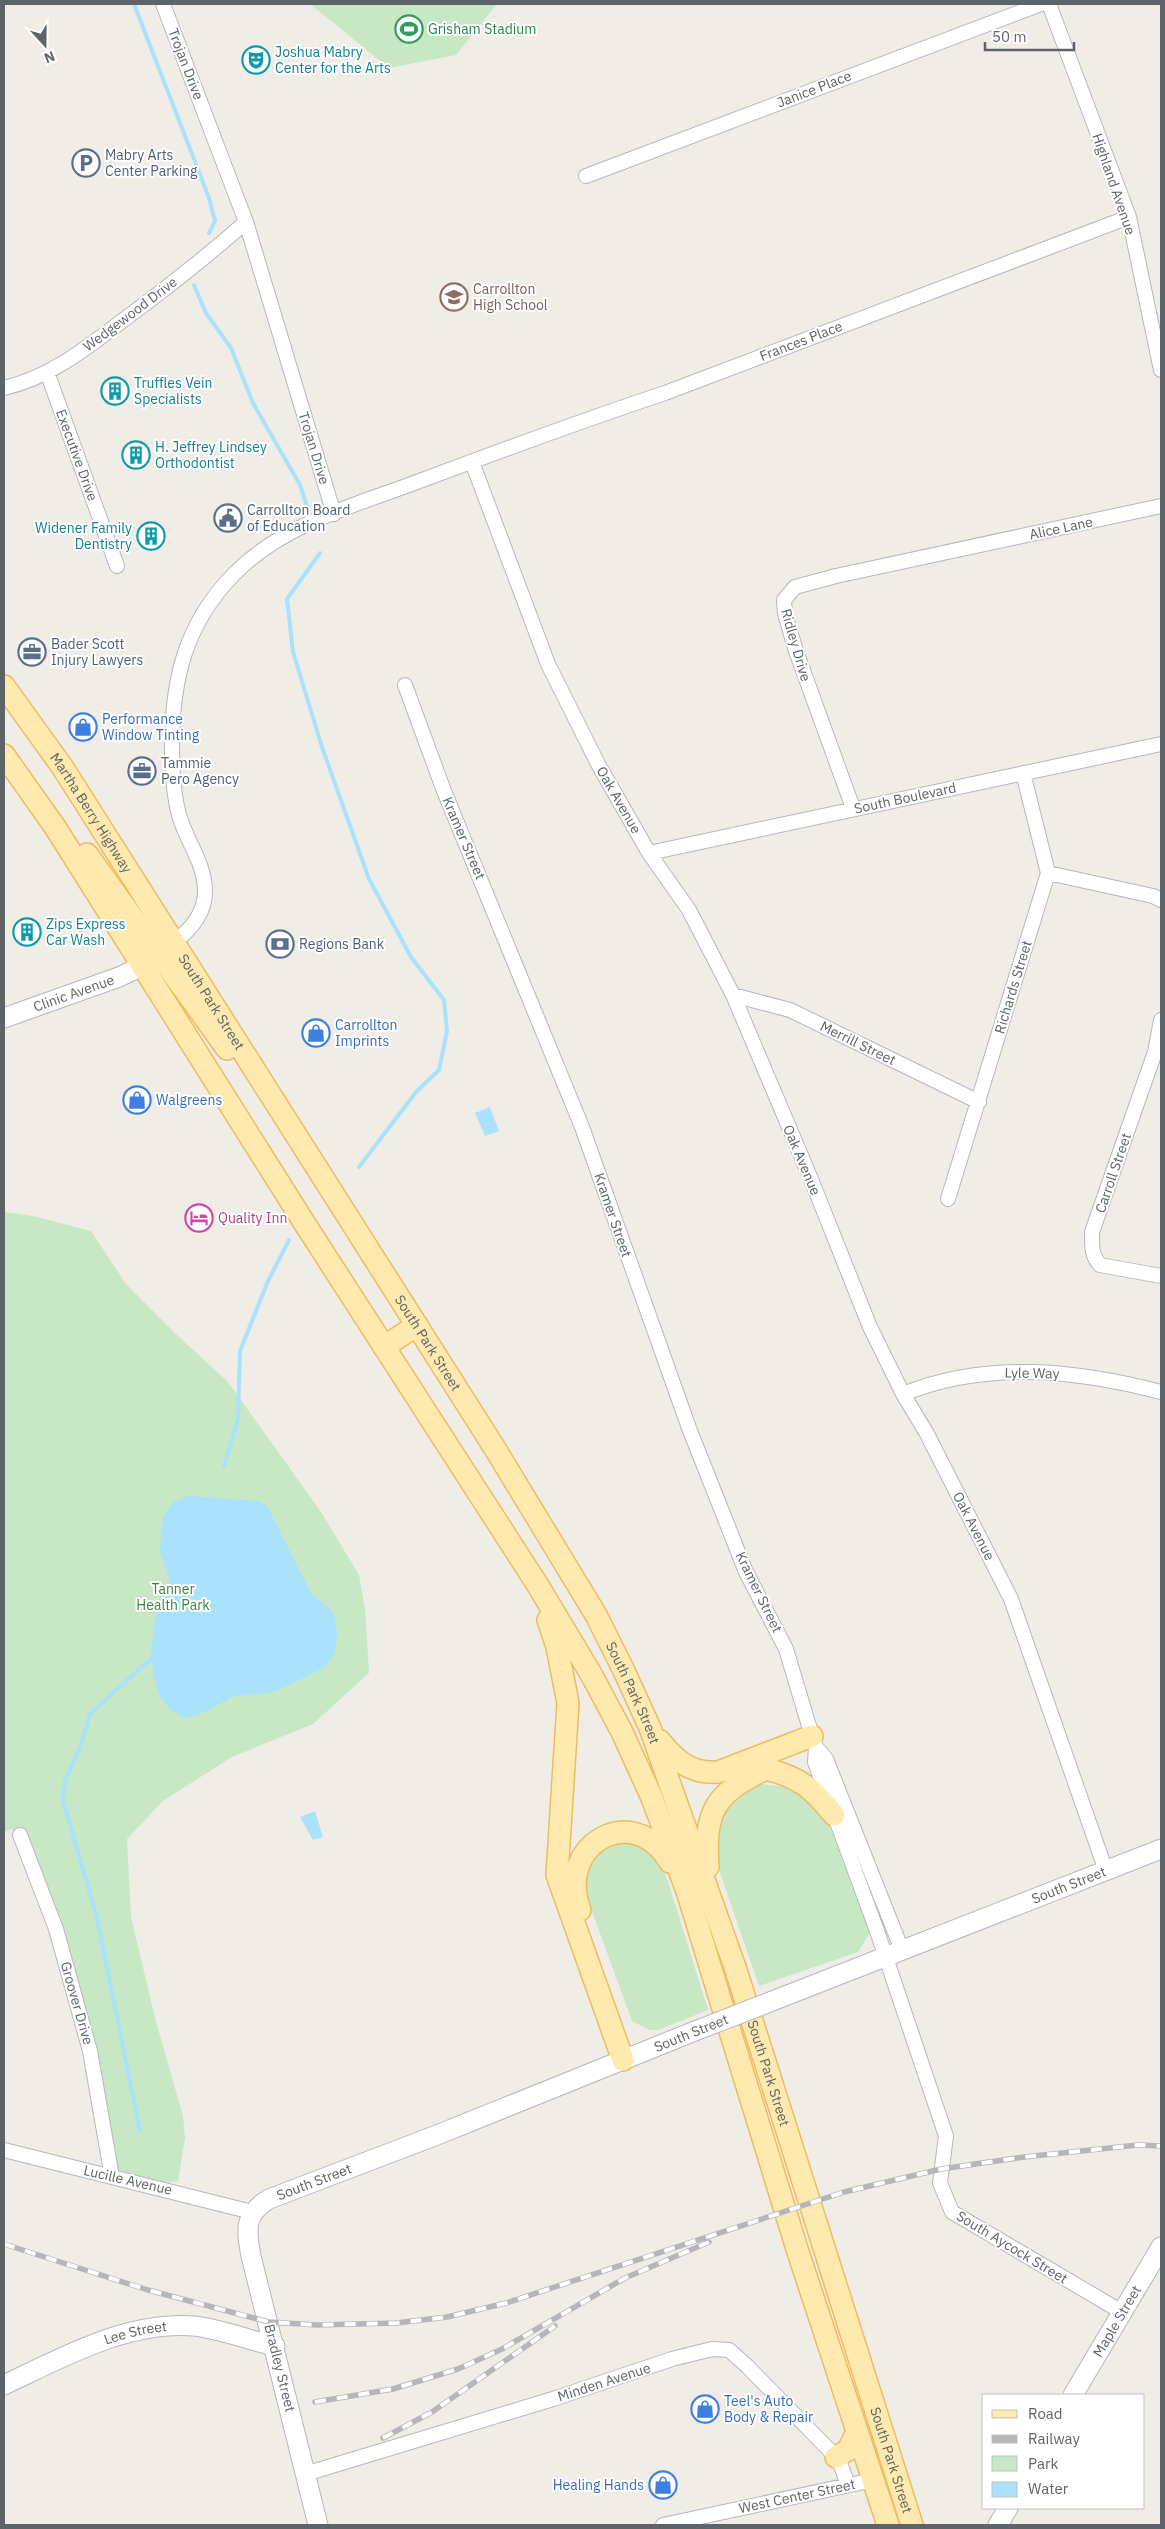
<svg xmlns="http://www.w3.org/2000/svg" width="1165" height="2529" viewBox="0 0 1165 2529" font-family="'IBM Plex Sans',sans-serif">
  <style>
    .green { fill: #c8e7c4 }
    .water { fill: #aae1fd }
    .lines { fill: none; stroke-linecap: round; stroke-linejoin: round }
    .stream { stroke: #aae1fd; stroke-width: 4 }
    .street-casing { stroke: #b4b8bb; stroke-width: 16 }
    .secondary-casing { stroke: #b3b7bb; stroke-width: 21 }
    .primary-casing { stroke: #efbb61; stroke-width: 24 }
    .street { stroke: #fff; stroke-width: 14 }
    .secondary { stroke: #fff; stroke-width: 19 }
    .primary { stroke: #feeaaf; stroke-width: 21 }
    .rail-casing { stroke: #b5b6b7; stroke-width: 5.5 }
    .rail { stroke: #fff; stroke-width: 4; stroke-dasharray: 11; stroke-linecap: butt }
    .secondary-bridge-casing { stroke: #b3b7bb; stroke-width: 21; stroke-linecap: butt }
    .secondary-bridge { stroke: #fff; stroke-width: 19 }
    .labels { text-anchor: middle; stroke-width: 4; stroke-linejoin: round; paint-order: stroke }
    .leisure-label { font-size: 14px; fill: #27864d; stroke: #fff; text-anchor: start }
    .culture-label { font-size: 14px; fill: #0d838f; stroke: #fff; text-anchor: start }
    .street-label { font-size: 14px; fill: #5e6367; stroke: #fff }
    .service-label { font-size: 14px; fill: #4e5e75; stroke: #fff; text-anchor: start }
    .education-label { font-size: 14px; fill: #785e54; stroke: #fff; text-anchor: start }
    .shop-label { font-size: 14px; fill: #366cbe; stroke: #fff; text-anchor: start }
    .hotel-label { font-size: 14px; fill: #b23c85; stroke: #fff; text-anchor: start }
    .park-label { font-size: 14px; fill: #3b8537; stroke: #fff }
  </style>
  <rect width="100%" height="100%" fill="#f0ede7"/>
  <!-- green -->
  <path class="green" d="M310 4H497L456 55 389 68Z
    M4 1212 33 1216 91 1231 126 1284 177 1335 228 1382 321 1512 359 1575 365 1609 369 1673 313 1724 232 1757 163 1801 127 1839 131 1917 155 2018 183 2116 185 2138 178 2181 164 2183 112 2177 90 2051 39 1882 12 1829 4 1832Z
    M759 1784 787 1787 824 1812 871 1931 858 1952 759 1986 714 1855 724 1803Z
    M627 1840 644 1848 659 1862 668 1881 708 2010 658 2030H649L632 2021 585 1892 589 1862 602 1849Z"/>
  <!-- water -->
  <path class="water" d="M490 1107 499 1131 485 1136 475 1113Z
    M189 1496 259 1501 267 1506 311 1593 331 1610 335 1618 337 1635 335 1653 325 1667 285 1687 269 1693 234 1696 203 1713 186 1718 170 1710 160 1696 154 1679 151 1653 155 1618 169 1585V1576L160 1552 163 1517 173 1502Z
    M315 1811 323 1837 313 1840 300 1817Z"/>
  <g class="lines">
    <!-- stream -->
    <path class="stream" d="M134 4 209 198 215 221 209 233
      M194 285 206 313 231 348 253 403 300 485 308 509
      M320 553 287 599 293 652 322 747 369 879 411 957 444 1000 447 1031 439 1070 416 1092 359 1167
      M224 1466 238 1419 240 1351 268 1281 289 1240
      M140 2131 96 1914 63 1801 65 1780 80 1748 90 1714 154 1656"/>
    <!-- street casing -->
    <g class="street-casing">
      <path id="street" d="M163 4 246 222 334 514
        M1049 4 1129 217 1161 370
        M586 176 1041 4
        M47 372 117 566
        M4 388C51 377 88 347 126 318 167 288 207 256 246 222
        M472 462 548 664 598 764 649 853 689 910 733 995 811 1179 870 1327 903 1394 926 1432 1011 1599 1106 1871
        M405 685 444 791 582 1127 689 1428 746 1572 786 1649 812 1736 816 1747 826 1759 902 1950
        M853 808 796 651 785 614 784 600 795 587 836 576 1161 506
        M649 853 1161 744
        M1048 873 1153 896 1161 900
        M173 943C191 930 206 913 205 889 204 862 186 840 179 815 173 793 172 769 172 746 172 678 186 623 234 574 285 522 360 504 425 479 505 449 584 420 665 393L1129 217
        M733 995 790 1010 979 1102
        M1161 1020 1155 1052 1092 1232C1092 1246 1091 1255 1100 1265L1161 1276
        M948 1199 1048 873 1023 773
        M903 1394C987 1360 1076 1370 1161 1392
        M816 1747 815 1762 877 1931 946 2136 940 2183 952 2212 1122 2312
        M20 1835 56 1929 90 2051 112 2177
        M4 2150 252 2212
        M305 2474 553 2399 672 2359 712 2349 729 2350 747 2366 839 2460 848 2485
        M663 2525 873 2480"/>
    </g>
    <!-- secondary casing -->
    <g class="secondary-casing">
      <g id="secondary">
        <path id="s1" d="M4 1018 119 977 142 966"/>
        <path id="s2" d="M780 1998 1161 1849"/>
        <path id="s3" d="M4 2385C63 2357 127 2321 194 2326 221 2329 248 2340 275 2346"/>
        <path id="s4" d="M1073 2395 1161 2247"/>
        <path id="s5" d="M318 2525 251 2256C246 2229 244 2214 269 2199L437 2135 695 2031"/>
        <path d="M998 2525 1008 2508"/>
      </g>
    </g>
    <!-- primary casing -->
    <g class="primary-casing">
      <g id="primary">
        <path id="s6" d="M4 686 63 768 494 1447 596 1615 624 1671 650 1728 735 1967 912 2525"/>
        <path d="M4 755 55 827 305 1224 537 1584 591 1674 622 1732 652 1798 687 1891 797 2249 888 2525"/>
        <path d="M87 854 227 1049"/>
        <path d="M384 1347 417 1325"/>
        <path d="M548 1620 557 1647 568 1703 557 1875 623 2060"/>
        <path d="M660 1741C676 1761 691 1774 718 1772L812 1736"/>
        <path d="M708 1867C704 1811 715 1793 766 1769 800 1777 813 1789 834 1815"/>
        <path d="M580 1910C555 1846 632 1799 670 1862"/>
        <path d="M836 2457 848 2450 857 2432"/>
      </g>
    </g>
    <!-- street -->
    <use href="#street" class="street"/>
    <!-- secondary -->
    <use href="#secondary" class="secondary"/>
    <!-- primary -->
    <use href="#primary" class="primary"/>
    <!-- rail casing -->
    <g class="rail-casing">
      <path id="rail" d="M4 2244 148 2290 269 2322 317 2325 396 2323 447 2317 506 2303 844 2192 941 2169 1024 2157 1138 2145 1161 2146
        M315 2402 393 2389 458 2369 502 2349 625 2278 709 2242
        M383 2438 432 2412 555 2326"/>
    </g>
    <!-- rail -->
    <use href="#rail" class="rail"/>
    <!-- secondary-bridge casing -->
    <g class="secondary-bridge-casing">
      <path id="secondary-bridge" d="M695 2031 780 1998"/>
    </g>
    <!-- secondary-bridge -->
    <use href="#secondary-bridge" class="secondary-bridge"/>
  </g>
  <!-- icons -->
  <defs>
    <g id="stadium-ring" transform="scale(1.4375)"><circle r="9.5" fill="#fff" stroke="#2e9e5b" stroke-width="1.5"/><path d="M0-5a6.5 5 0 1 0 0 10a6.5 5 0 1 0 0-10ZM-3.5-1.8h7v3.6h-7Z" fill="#2e9e5b"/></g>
    <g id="theatre-ring" transform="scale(1.4375)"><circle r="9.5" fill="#fff" stroke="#0f9aa8" stroke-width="1.5"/><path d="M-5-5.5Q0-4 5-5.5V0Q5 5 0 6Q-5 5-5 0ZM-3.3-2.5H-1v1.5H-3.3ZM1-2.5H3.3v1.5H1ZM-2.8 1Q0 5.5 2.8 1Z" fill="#0f9aa8"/></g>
    <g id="parking-ring" transform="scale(1.4375)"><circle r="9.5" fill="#fff" stroke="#5c6f8a" stroke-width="1.5"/><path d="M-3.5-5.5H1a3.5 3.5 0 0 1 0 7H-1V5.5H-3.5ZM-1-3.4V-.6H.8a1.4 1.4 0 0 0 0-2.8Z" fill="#5c6f8a"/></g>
    <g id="school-ring" transform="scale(1.4375)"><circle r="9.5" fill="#fff" stroke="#8d6e63" stroke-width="1.5"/><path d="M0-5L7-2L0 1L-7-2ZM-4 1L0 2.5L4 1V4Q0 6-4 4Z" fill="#8d6e63"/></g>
    <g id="building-ring" transform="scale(1.4375)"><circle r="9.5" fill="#fff" stroke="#0f9aa8" stroke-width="1.5"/><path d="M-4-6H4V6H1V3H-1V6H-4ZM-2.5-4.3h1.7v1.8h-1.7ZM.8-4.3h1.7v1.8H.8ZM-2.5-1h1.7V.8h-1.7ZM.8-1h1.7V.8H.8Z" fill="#0f9aa8"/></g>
    <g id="civic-ring" transform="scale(1.4375)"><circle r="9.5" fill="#fff" stroke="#5c6f8a" stroke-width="1.5"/><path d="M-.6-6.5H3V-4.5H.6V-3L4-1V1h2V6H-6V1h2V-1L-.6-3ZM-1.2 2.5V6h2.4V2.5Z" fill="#5c6f8a"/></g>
    <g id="office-ring" transform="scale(1.4375)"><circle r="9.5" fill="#fff" stroke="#5c6f8a" stroke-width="1.5"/><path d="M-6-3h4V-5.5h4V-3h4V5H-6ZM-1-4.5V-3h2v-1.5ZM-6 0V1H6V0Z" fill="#5c6f8a"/></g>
    <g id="shop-ring" transform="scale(1.4375)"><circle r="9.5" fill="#fff" stroke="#3f7fe0" stroke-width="1.5"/><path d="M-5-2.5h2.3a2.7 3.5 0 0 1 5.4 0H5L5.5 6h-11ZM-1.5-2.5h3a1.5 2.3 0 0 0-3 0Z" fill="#3f7fe0"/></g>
    <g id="bank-ring" transform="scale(1.4375)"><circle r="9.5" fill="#fff" stroke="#5c6f8a" stroke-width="1.5"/><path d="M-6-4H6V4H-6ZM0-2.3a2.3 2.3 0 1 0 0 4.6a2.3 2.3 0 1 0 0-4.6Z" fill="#5c6f8a"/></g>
    <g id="hotel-ring" transform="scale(1.4375)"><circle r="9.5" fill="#fff" stroke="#d1479c" stroke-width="1.5"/><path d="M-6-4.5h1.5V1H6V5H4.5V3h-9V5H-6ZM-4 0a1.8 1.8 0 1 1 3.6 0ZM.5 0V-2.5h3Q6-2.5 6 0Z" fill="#d1479c"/></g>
  </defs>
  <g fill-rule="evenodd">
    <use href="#stadium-ring" x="409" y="29"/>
    <use href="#theatre-ring" x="256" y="60"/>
    <use href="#parking-ring" x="86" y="163"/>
    <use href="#school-ring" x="454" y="297"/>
    <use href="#building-ring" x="115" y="391"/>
    <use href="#building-ring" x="136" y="455"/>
    <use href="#civic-ring" x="228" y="518"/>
    <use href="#building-ring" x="151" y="536"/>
    <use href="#office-ring" x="32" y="652"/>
    <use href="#shop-ring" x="83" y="727"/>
    <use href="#office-ring" x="142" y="771"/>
    <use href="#building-ring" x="27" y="932"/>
    <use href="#bank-ring" x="280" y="944"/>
    <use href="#shop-ring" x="316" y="1033"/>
    <use href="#shop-ring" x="137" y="1100"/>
    <use href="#hotel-ring" x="199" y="1218"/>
    <use href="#shop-ring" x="705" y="2409"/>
    <use href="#shop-ring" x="663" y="2485"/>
  </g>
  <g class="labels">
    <!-- leisure labels -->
    <g class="leisure-label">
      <text x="428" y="34">Grisham Stadium</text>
    </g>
    <!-- culture labels -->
    <g class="culture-label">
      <text x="275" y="57">Joshua Mabry<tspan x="275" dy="16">Center for the Arts</tspan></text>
      <text x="134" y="388">Truffles Vein<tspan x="134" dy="16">Specialists</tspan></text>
      <text x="155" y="452">H. Jeffrey Lindsey<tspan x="155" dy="16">Orthodontist</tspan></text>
      <text x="132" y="533" text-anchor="end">Widener Family<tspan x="132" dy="16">Dentistry</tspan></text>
      <text x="46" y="929">Zips Express<tspan x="46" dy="16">Car Wash</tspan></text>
    </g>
    <!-- street labels -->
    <g class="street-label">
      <text transform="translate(186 64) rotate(69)" y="5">Trojan Drive</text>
      <text transform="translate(814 89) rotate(-21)" y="5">Janice Place</text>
      <text transform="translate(1114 184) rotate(71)" y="5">Highland Avenue</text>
      <text transform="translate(130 314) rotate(-37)" y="5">Wedgewood Drive</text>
      <text transform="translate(801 341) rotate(-21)" y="5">Frances Place</text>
      <text transform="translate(314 448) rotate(73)" y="5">Trojan Drive</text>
      <text transform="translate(77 455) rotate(70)" y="5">Executive Drive</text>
      <text transform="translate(1061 528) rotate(-12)" y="5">Alice Lane</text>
      <text transform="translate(796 645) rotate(74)" y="5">Ridley Drive</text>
      <text transform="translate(905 798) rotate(-12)" y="5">South Boulevard</text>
      <text transform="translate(619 800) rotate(60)" y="5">Oak Avenue</text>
      <text dy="5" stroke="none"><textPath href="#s6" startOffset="154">Martha Berry Highway</textPath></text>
      <text transform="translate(464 838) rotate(67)" y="5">Kramer Street</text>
      <text transform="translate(1013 987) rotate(-73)" y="5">Richards Street</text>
      <text dy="5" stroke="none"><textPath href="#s1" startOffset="74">Clinic Avenue</textPath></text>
      <text dy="5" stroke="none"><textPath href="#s6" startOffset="378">South Park Street</textPath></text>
      <text transform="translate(858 1043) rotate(26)" y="5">Merrill Street</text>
      <text transform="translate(802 1160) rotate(67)" y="5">Oak Avenue</text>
      <text transform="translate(1113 1173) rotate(-71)" y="5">Carroll Street</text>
      <text transform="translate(613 1215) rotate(71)" y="5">Kramer Street</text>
      <text dy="5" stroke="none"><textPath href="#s6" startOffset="782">South Park Street</textPath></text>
      <text transform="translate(1032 1373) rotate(1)" y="5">Lyle Way</text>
      <text transform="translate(974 1526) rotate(63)" y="5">Oak Avenue</text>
      <text transform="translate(759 1592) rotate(64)" y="5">Kramer Street</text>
      <text dy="5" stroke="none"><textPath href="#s6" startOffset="1188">South Park Street</textPath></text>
      <text dy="5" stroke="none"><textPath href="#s2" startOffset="310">South Street</textPath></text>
      <text transform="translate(77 2003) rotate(74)" y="5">Groover Drive</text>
      <text transform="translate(691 2033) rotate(-22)" y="5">South Street</text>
      <text dy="5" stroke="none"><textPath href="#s6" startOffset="1592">South Park Street</textPath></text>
      <text transform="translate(128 2180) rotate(13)" y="5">Lucille Avenue</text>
      <text dy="5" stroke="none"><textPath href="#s5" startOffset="391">South Street</textPath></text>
      <text transform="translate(1012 2247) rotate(31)" y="5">South Aycock Street</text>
      <text dy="5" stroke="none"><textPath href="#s4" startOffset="86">Maple Street</textPath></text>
      <text dy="5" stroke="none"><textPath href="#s3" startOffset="142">Lee Street</textPath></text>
      <text transform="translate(280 2368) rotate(76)" y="5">Bradley Street</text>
      <text transform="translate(604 2382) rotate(-18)" y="5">Minden Avenue</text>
      <text dy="5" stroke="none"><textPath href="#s6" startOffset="1998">South Park Street</textPath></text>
      <text transform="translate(797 2496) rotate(-12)" y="5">West Center Street</text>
    </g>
    <!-- service labels -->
    <g class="service-label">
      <text x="105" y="160">Mabry Arts<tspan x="105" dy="16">Center Parking</tspan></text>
      <text x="247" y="515">Carrollton Board<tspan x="247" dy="16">of Education</tspan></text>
      <text x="51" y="649">Bader Scott<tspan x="51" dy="16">Injury Lawyers</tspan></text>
      <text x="161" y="768">Tammie<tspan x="161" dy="16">Pero Agency</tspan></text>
      <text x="299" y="949">Regions Bank</text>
    </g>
    <!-- education labels -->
    <g class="education-label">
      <text x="473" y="294">Carrollton<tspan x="473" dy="16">High School</tspan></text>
    </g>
    <!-- shop labels -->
    <g class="shop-label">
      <text x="102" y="724">Performance<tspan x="102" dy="16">Window Tinting</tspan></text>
      <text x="335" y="1030">Carrollton<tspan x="335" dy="16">Imprints</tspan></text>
      <text x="156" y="1105">Walgreens</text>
      <text x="724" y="2406">Teel's Auto<tspan x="724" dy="16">Body &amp; Repair</tspan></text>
      <text x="644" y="2490" text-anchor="end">Healing Hands</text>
    </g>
    <!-- hotel labels -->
    <g class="hotel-label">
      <text x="218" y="1223">Quality Inn</text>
    </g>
    <!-- park labels -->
    <g class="park-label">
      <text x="173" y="1594">Tanner<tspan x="173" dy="16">Health Park</tspan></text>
    </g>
  </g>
  <!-- border -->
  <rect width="1165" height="2529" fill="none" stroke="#5e6367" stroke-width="10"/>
  <!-- legend -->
  <rect x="982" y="2394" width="162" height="115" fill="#ffffff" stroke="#bfc1c2"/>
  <rect x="992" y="2410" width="25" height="8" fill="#feeaaf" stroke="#bfc1c2"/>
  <text x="1028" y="2419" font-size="15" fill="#5e6367">Road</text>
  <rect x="992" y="2435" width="25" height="8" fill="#b5b6b7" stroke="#bfc1c2"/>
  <text x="1028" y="2444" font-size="15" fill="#5e6367">Railway</text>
  <rect x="992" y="2456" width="25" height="15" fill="#c8e7c4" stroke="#bfc1c2"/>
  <text x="1028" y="2469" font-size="15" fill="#5e6367">Park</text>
  <rect x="992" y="2482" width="25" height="15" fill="#aae1fd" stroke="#bfc1c2"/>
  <text x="1028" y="2494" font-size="15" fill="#5e6367">Water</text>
  <!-- north arrow -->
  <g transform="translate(45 45) rotate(159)" stroke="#ffffff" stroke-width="4" paint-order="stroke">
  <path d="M0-4L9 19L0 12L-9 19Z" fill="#5e6367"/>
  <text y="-8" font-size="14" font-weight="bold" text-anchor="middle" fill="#5e6367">N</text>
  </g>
  <!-- scale -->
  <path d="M985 42v8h89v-8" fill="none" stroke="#5e6367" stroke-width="2.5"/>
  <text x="992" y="42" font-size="15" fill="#5e6367" stroke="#ffffff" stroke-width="4" paint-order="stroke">50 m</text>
</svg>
